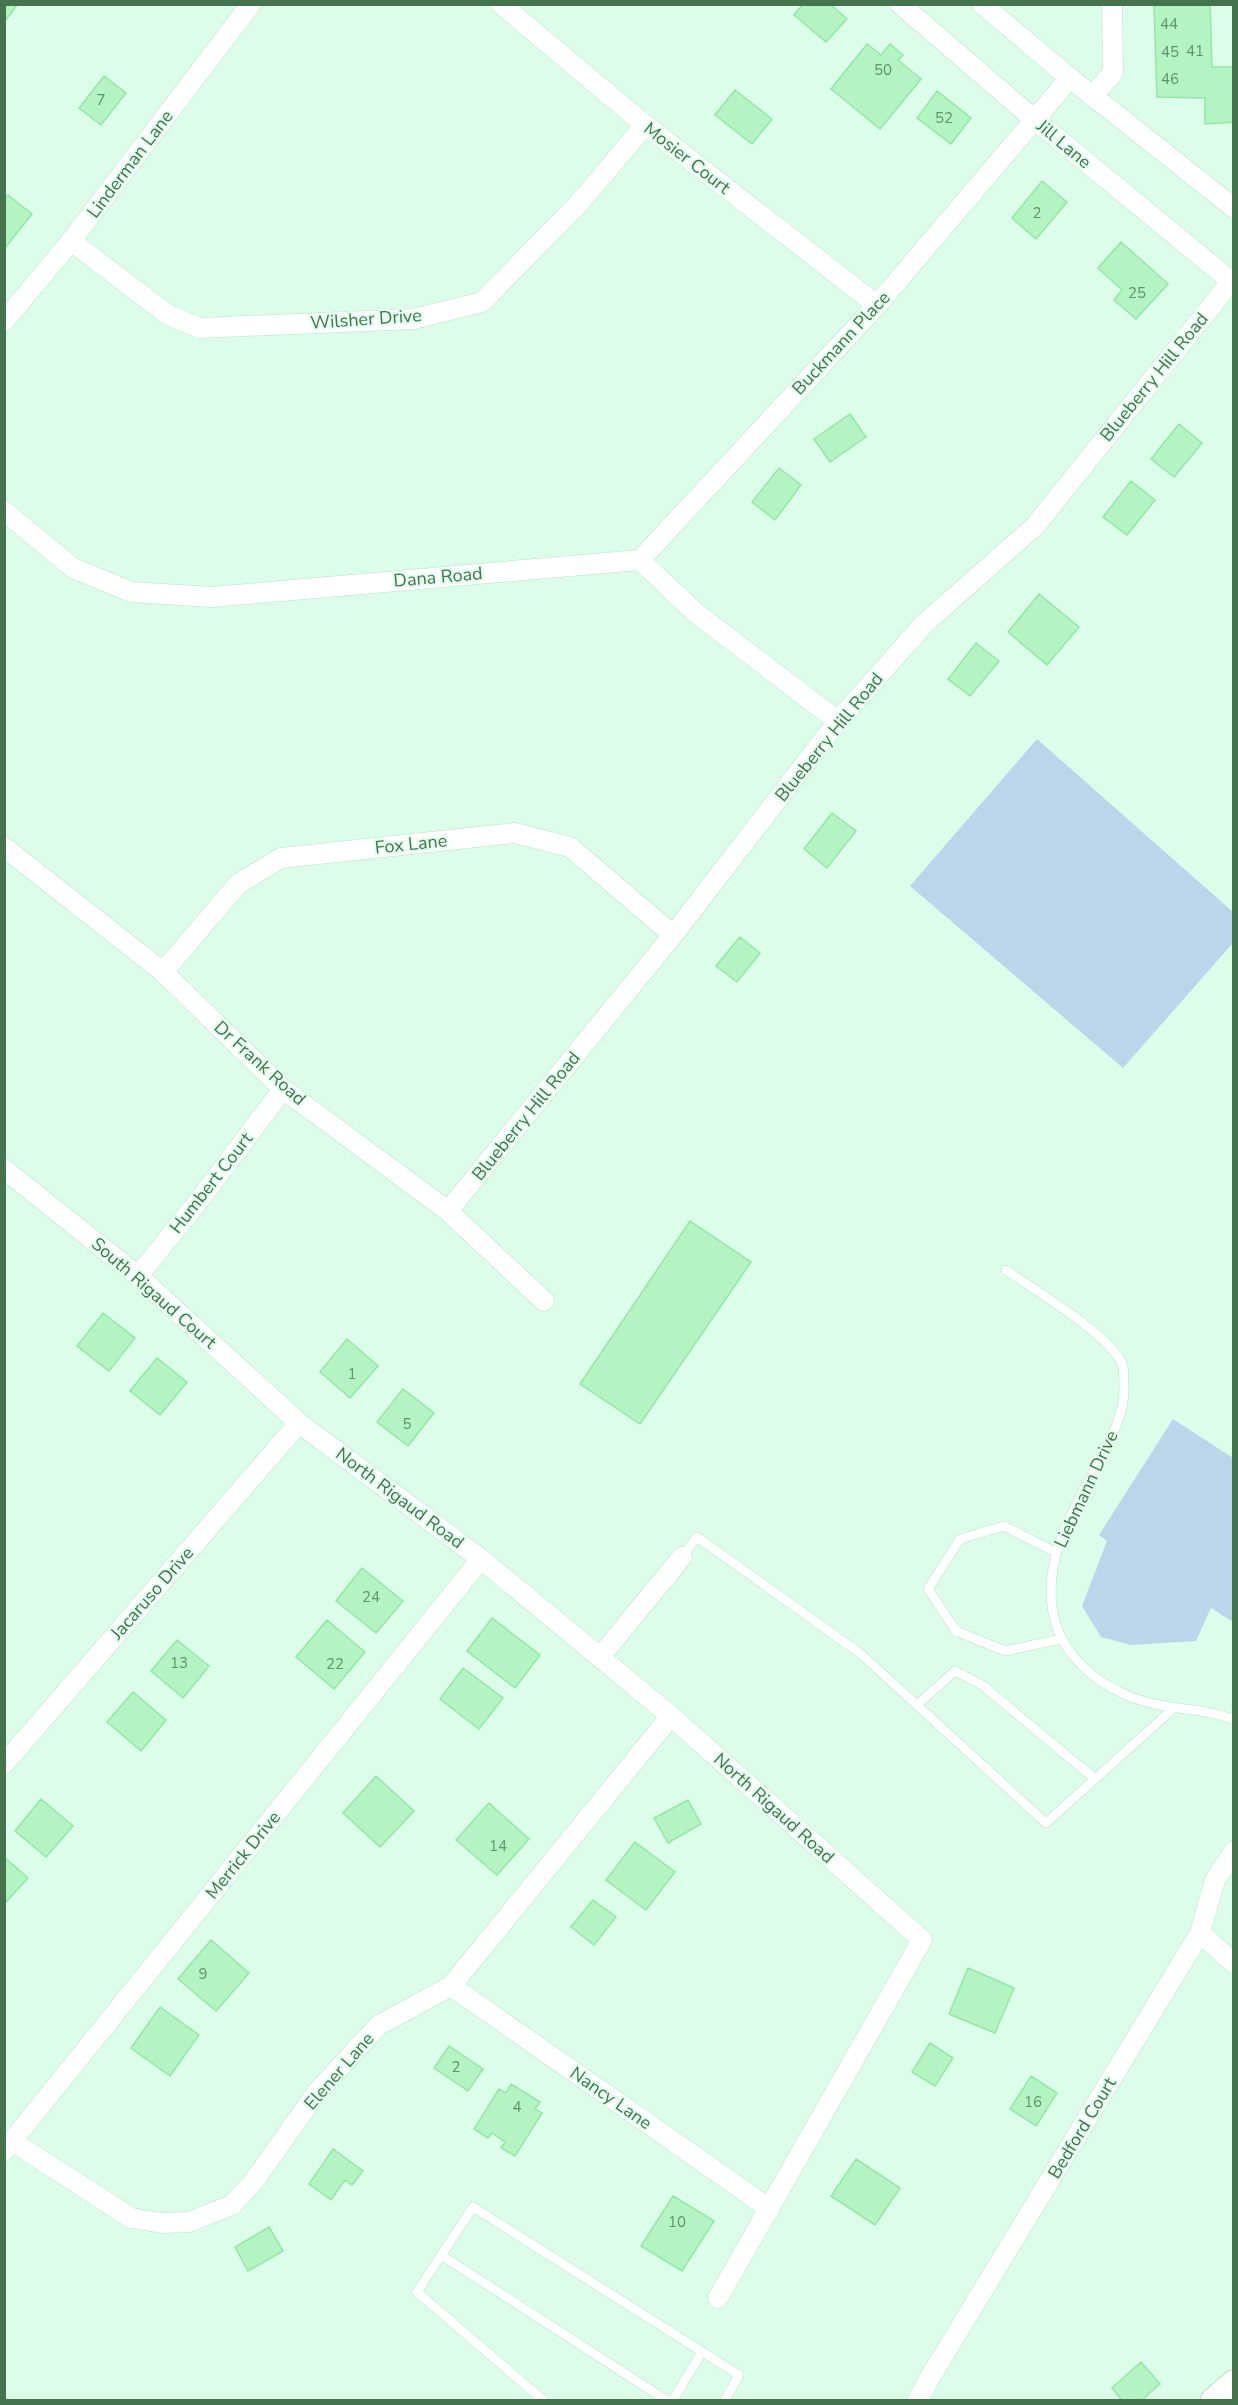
<svg xmlns="http://www.w3.org/2000/svg" width="1238" height="2405" viewBox="0 0 1238 2405" font-family="'Nunito Sans',sans-serif">
  <style>
    .green { fill: #bbd6eb }
    .building { fill: #b3f4c2; stroke: #93e7a5; stroke-width: 1.5 }
    .lines { fill: none; stroke-linecap: round; stroke-linejoin: round }
    .service-casing { stroke: #b9e1c6; stroke-width: 10 }
    .minor-casing { stroke: #b9e1c6; stroke-width: 21 }
    .tertiary-casing { stroke: #b9e1c6; stroke-width: 26 }
    .service { stroke: #fff; stroke-width: 9 }
    .minor { stroke: #fff; stroke-width: 20 }
    .tertiary { stroke: #fff; stroke-width: 24 }
    .labels { text-anchor: middle; stroke-width: 4.5; stroke-linejoin: round; paint-order: stroke }
    .number-label { font-size: 15px; fill: #60936b }
    .street-label { font-size: 18px; fill: #45734e; stroke: #e4fff0 }
  </style>
  <rect width="100%" height="100%" fill="#ddfdeb"/>
  <!-- green -->
  <path class="green" d="M1037 739 1233 912V943L1123 1068 910 886Z
    M1173 1419 1233 1458V1622L1211 1608 1196 1641 1131 1645 1101 1637 1082 1606 1107 1541 1099 1535Z"/>
  <!-- building -->
  <path class="building" d="M4 4H18L4 22Z
    M803 4H830L847 19 826 42 794 15Z
    M1154 4H1210L1212 67H1234V122L1205 124V98L1157 97Z
    M867 44 881 55 890 44 903 55 898 60 921 79 880 129 831 89Z
    M104 76 126 93 101 125 79 108Z
    M735 90 772 119 752 144 715 115Z
    M937 91 971 118 951 144 917 118Z
    M1042 181 1067 202 1036 239 1012 218Z
    M8 195 32 214 5 248 4 199Z
    M1121 242 1168 284 1136 319 1114 300 1122 290 1098 268Z
    M850 414 866 437 830 462 814 439Z
    M1179 424 1202 443 1174 477 1151 459Z
    M779 468 801 485 775 520 752 502Z
    M1131 481 1155 500 1127 535 1103 517Z
    M1039 594 1079 627 1047 665 1008 632Z
    M976 643 999 661 970 696 948 679Z
    M832 813 856 831 827 868 804 849Z
    M740 937 760 953 737 982 716 966Z
    M690 1221 751 1262 640 1424 580 1384Z
    M103 1313 135 1338 109 1371 77 1346Z
    M347 1339 378 1366 350 1398 320 1372Z
    M157 1358 187 1382 160 1415 130 1391Z
    M403 1389 434 1413 408 1446 377 1422Z
    M362 1568 403 1601 376 1633 336 1601Z
    M492 1618 540 1655 515 1688 467 1651Z
    M327 1620 365 1652 334 1689 296 1657Z
    M177 1640 209 1666 183 1698 151 1671Z
    M463 1668 503 1698 479 1729 440 1699Z
    M133 1692 166 1720 141 1751 107 1722Z
    M376 1776 414 1811 380 1847 343 1813Z
    M41 1799 73 1826 46 1857 15 1831Z
    M688 1800 701 1824 668 1843 654 1818Z
    M489 1803 529 1839 497 1875 456 1840Z
    M635 1842 675 1872 646 1910 606 1880Z
    M4 1857 28 1878 4 1904Z
    M593 1900 616 1917 594 1945 571 1927Z
    M211 1940 249 1973 216 2011 178 1979Z
    M968 1968 1014 1988 995 2033 949 2014Z
    M160 2007 199 2035 170 2076 131 2048Z
    M930 2043 953 2058 935 2086 912 2072Z
    M449 2046 483 2069 468 2091 434 2068Z
    M1031 2076 1057 2093 1036 2126 1010 2109Z
    M511 2084 540 2102 535 2109 542 2113 515 2156 501 2148 505 2142 492 2133 488 2138 474 2129 499 2089 506 2093Z
    M333 2149 363 2171 352 2185 345 2180 331 2200 309 2184Z
    M856 2159 900 2188 875 2225 831 2196Z
    M673 2196 714 2221 682 2271 641 2246Z
    M269 2227 283 2251 248 2271 235 2247Z
    M1141 2362 1160 2384 1142 2400H1122L1112 2388Z"/>
  <g class="lines">
    <!-- service casing -->
    <g class="service-casing">
      <path id="service" d="M1006 1270C1037 1292 1105 1331 1122 1363 1125 1369 1123 1379 1124 1386 1125 1410 1114 1432 1103 1454 1078 1503 1045 1550 1052 1606 1055 1632 1069 1655 1089 1672 1106 1687 1132 1699 1154 1704 1181 1710 1208 1709 1234 1720
        M1055 1552 1004 1526 960 1539 928 1589 956 1631 1005 1651 1061 1639
        M682 1557 697 1537 861 1654 1046 1823 1175 1707
        M917 1705 955 1671 982 1685 1095 1779
        M441 2255 666 2400
        M543 2400 417 2292 473 2207 739 2375 725 2400
        M673 2400 702 2352"/>
    </g>
    <!-- minor casing -->
    <g class="minor-casing">
      <path id="minor" d="M501 4 645 125 877 305
        M900 4 1035 120 1231 281
        M982 4 1070 78 1234 208
        M1092 96 1113 73 1112 4
        M71 241 167 314 199 328 413 319 482 302 581 201 645 125
        M4 321 71 241 251 4
        M4 511 73 568 131 592 212 597 640 560 697 614 838 721
        M640 560 877 305 1070 78
        M4 847 163 972 283 1089 448 1211 544 1301
        M163 972 238 884 281 858 515 833 570 847 673 935
        M4 1169 138 1276 299 1423 481 1559 671 1716 922 1940 718 2298
        M448 1211 673 935 838 721 925 623 1035 526 1234 278
        M138 1276 201 1198 283 1089
        M600 1657 682 1557
        M4 1764 299 1423
        M1200 1933 1234 1963
        M451 1986 770 2209
        M12 2141 131 2218 162 2223 189 2222 232 2205 254 2181 317 2092 379 2025 451 1986 671 1716
        M4 2151 481 1559
        M918 2400 929 2379 1200 1933 1215 1880 1234 1851"/>
    </g>
    <!-- tertiary casing -->
    <g class="tertiary-casing">
      <path id="tertiary" d="M1213 2400 1234 2382"/>
    </g>
    <!-- service -->
    <use href="#service" class="service"/>
    <!-- minor -->
    <use href="#minor" class="minor"/>
    <!-- tertiary -->
    <use href="#tertiary" class="tertiary"/>
  </g>
  <g class="labels">
    <!-- number labels -->
    <g class="number-label">
      <text x="1169" y="29">44</text>
      <text x="1195" y="56">41</text>
      <text x="1170" y="57">45</text>
      <text x="883" y="75">50</text>
      <text x="1170" y="84">46</text>
      <text x="101" y="105">7</text>
      <text x="944" y="123">52</text>
      <text x="1037" y="218">2</text>
      <text x="1137" y="298">25</text>
      <text x="352" y="1379">1</text>
      <text x="407" y="1429">5</text>
      <text x="371" y="1602">24</text>
      <text x="179" y="1668">13</text>
      <text x="335" y="1669">22</text>
      <text x="498" y="1851">14</text>
      <text x="203" y="1979">9</text>
      <text x="456" y="2072">2</text>
      <text x="1033" y="2107">16</text>
      <text x="517" y="2112">4</text>
      <text x="677" y="2227">10</text>
    </g>
    <!-- street labels -->
    <g class="street-label">
      <text transform="translate(1064 144) rotate(40)" y="6">Jill Lane</text>
      <text transform="translate(687 158) rotate(38)" y="6">Mosier Court</text>
      <text transform="translate(130 164) rotate(-53)" y="6">Linderman Lane</text>
      <text transform="translate(366 319) rotate(-4)" y="6">Wilsher Drive</text>
      <text transform="translate(841 343) rotate(-47)" y="6">Buckmann Place</text>
      <text transform="translate(1154 377) rotate(-51)" y="6">Blueberry Hill Road</text>
      <text transform="translate(438 577) rotate(-5)" y="6">Dana Road</text>
      <text transform="translate(829 737) rotate(-51)" y="6">Blueberry Hill Road</text>
      <text transform="translate(411 844) rotate(-6)" y="6">Fox Lane</text>
      <text transform="translate(260 1063) rotate(42)" y="6">Dr Frank Road</text>
      <text transform="translate(526 1116) rotate(-51)" y="6">Blueberry Hill Road</text>
      <text transform="translate(211 1183) rotate(-52)" y="6">Humbert Court</text>
      <text transform="translate(154 1293) rotate(41)" y="6">South Rigaud Court</text>
      <text transform="translate(1086 1489) rotate(-65)" y="6">Liebmann Drive</text>
      <text transform="translate(400 1498) rotate(37)" y="6">North Rigaud Road</text>
      <text transform="translate(152 1593) rotate(-49)" y="6">Jacaruso Drive</text>
      <text transform="translate(774 1808) rotate(42)" y="6">North Rigaud Road</text>
      <text transform="translate(243 1855) rotate(-51)" y="6">Merrick Drive</text>
      <text transform="translate(339 2071) rotate(-49)" y="6">Elener Lane</text>
      <text transform="translate(611 2098) rotate(35)" y="6">Nancy Lane</text>
      <text transform="translate(1082 2128) rotate(-59)" y="6">Bedford Court</text>
    </g>
  </g>
  <!-- border -->
  <rect width="1238" height="2405" fill="none" stroke="#45734e" stroke-width="12"/>
</svg>
